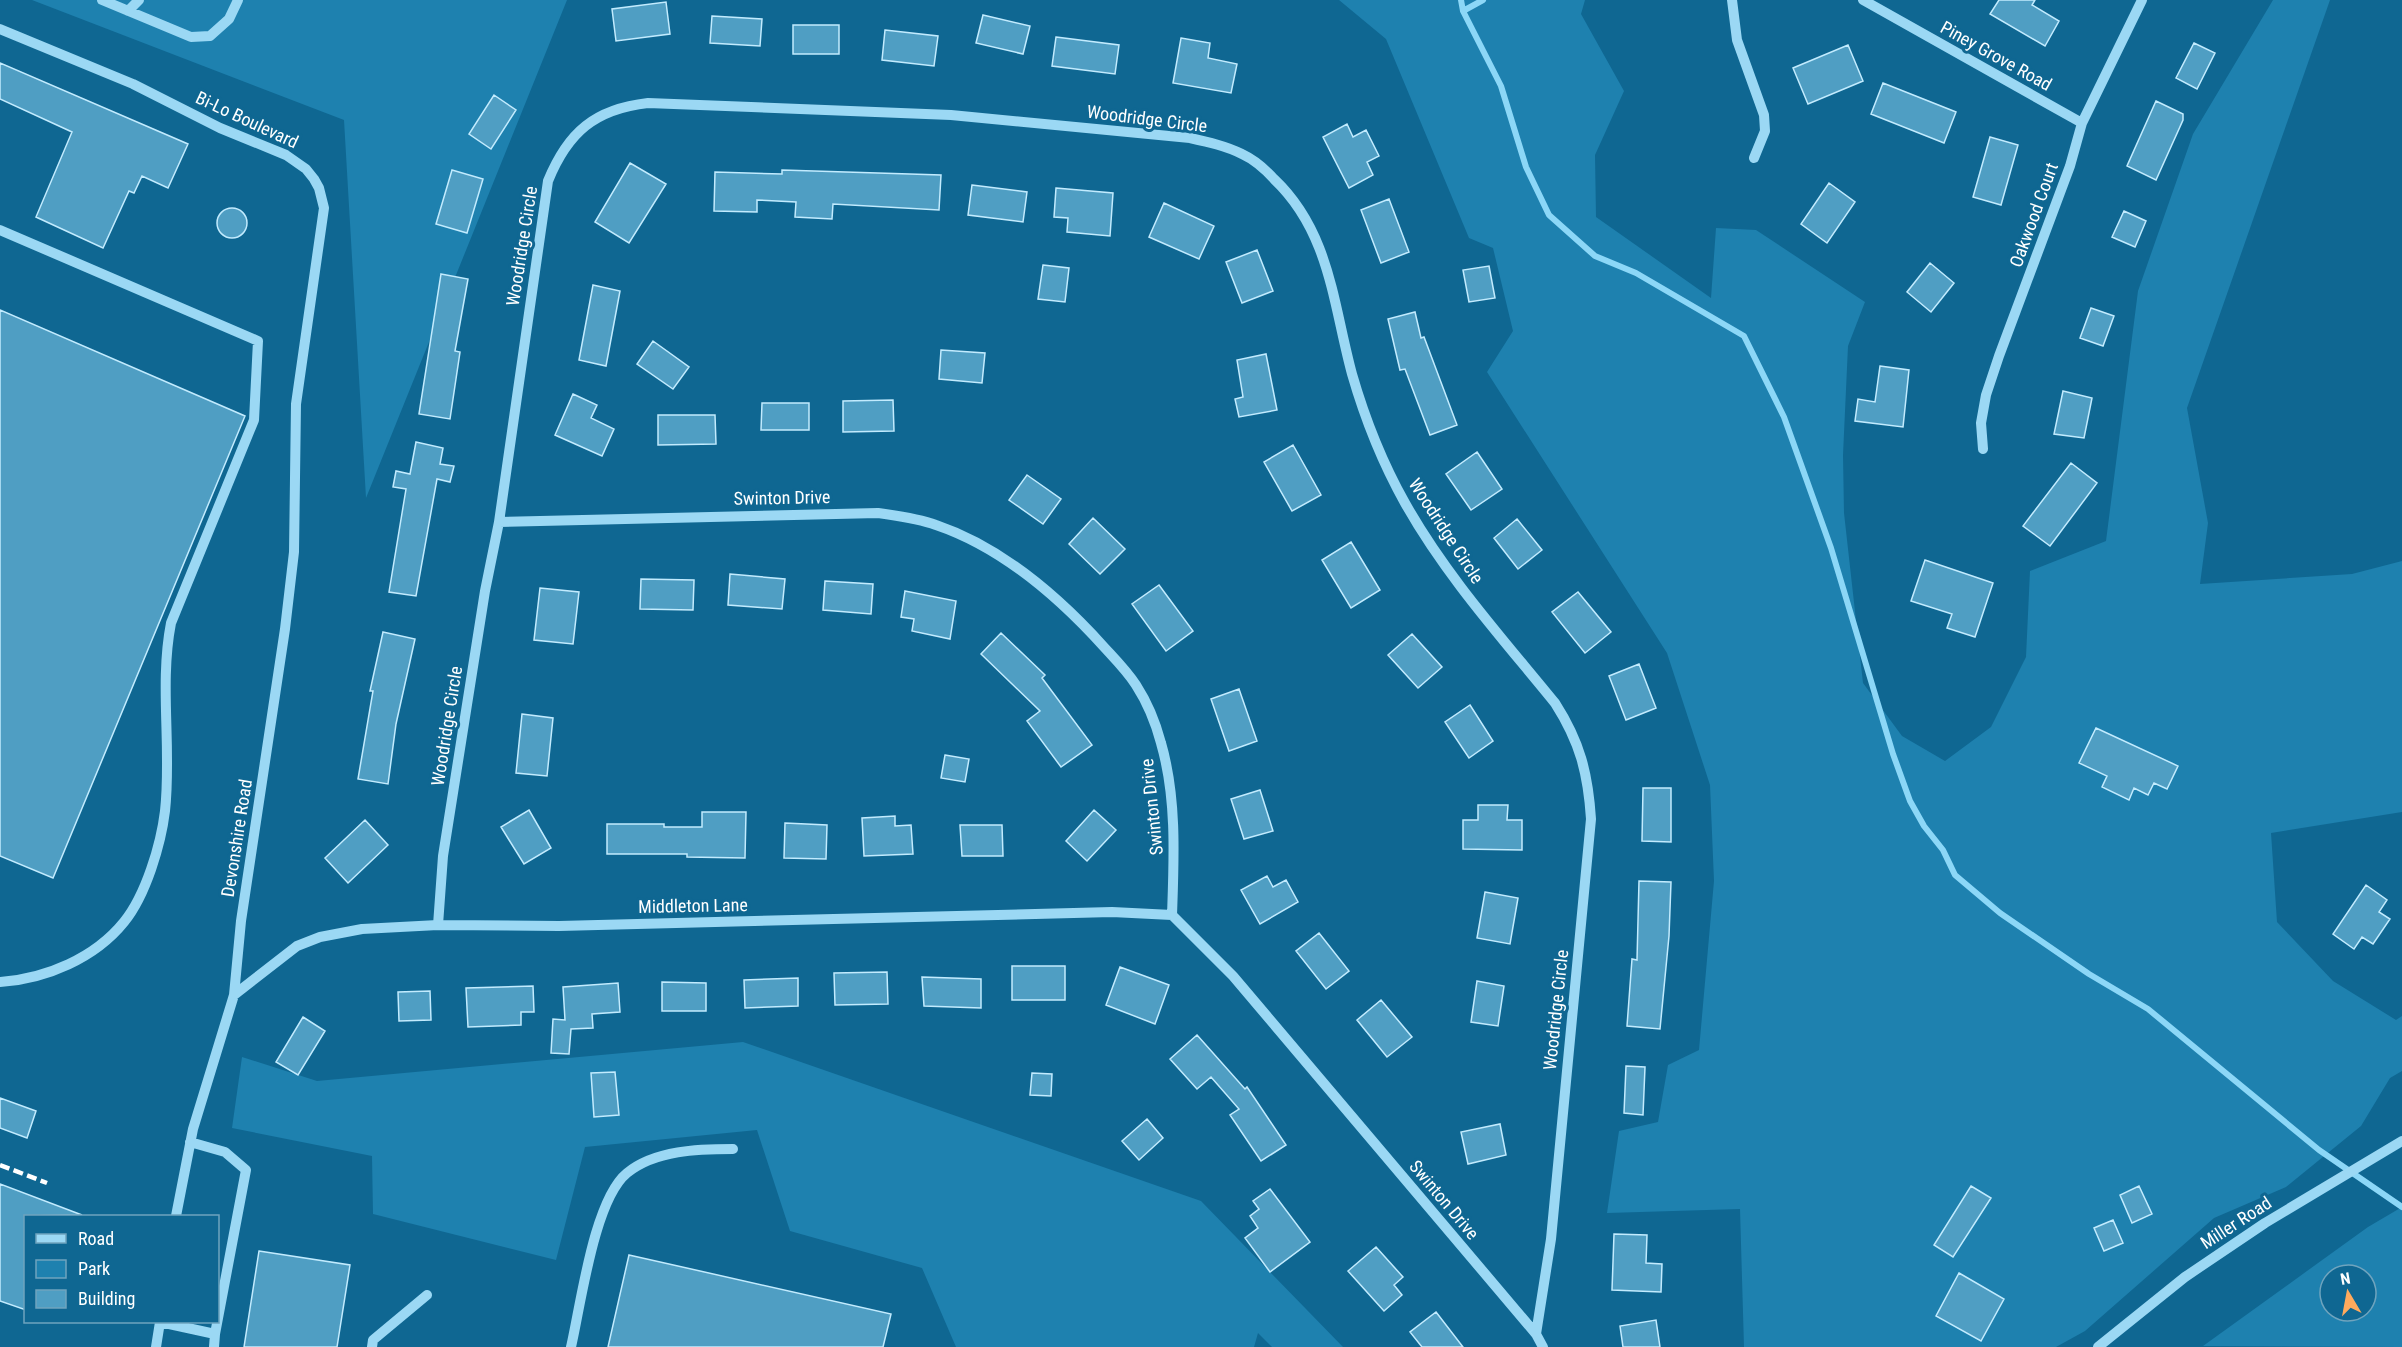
<svg xmlns="http://www.w3.org/2000/svg" width="2402" height="1347" viewBox="0 0 2402 1347" font-family="'Roboto Condensed',sans-serif">
  <style>
    .green { fill: #1e81af; fill-rule: evenodd }
    .lines { fill: none; stroke-linecap: round; stroke-linejoin: round }
    .stream { stroke: #8cd7f7; stroke-width: 6 }
    .building { fill: #4f9ec3; stroke: #c2ebfe; stroke-width: 1.5 }
    .minor { stroke: #9bd8f4; stroke-width: 10 }
    .rail { stroke: #fff; stroke-width: 4.5; stroke-dasharray: 10 4.5; stroke-linecap: butt }
    .labels { text-anchor: middle; stroke-width: 6; stroke-linejoin: round; paint-order: stroke }
    .street-label { font-size: 18px; fill: #fff; stroke: #0f6792 }
  </style>
  <rect width="100%" height="100%" fill="#0f6792"/>
  <!-- green -->
  <path class="green" d="M32 0H567L366 498 344 120Z
    M1339 0H1585L1581 14 1624 91 1595 155 1596 217 1711 298 1716 228 1756 230 1865 302 1848 346 1843 455 1844 513 1863 683 1902 736 1945 761 1991 727 2026 657 2030 571 2106 541 2138 291 2193 134 2273 0H2330L2187 408 2208 523 2200 584 2352 574 2402 561V812L2271 833 2277 922 2333 981 2396 1020 2402 1016V1071L2390 1078 2361 1126 2286 1187 2214 1218 2085 1331 2056 1347H1744L1740 1209 1607 1213 1619 1131 1658 1122 1668 1065 1699 1050 1714 881 1710 785 1667 653 1487 372 1513 331 1493 248 1469 238 1386 39Z
    M743 1042 1201 1201 1343 1347H1272L1258 1333 1254 1347H956L922 1268 790 1231 757 1130 585 1147 556 1260 373 1214 372 1156 232 1128 242 1057 317 1081Z
    M2402 1207V1347L2203 1346 2368 1227ZM2330 1275H2366V1311H2330Z"/>
  <g class="lines">
    <!-- stream -->
    <path class="stream" d="M1461 0 1463 11 1501 86 1526 167 1549 215 1595 256 1636 273 1744 336 1784 417 1831 548 1893 754 1910 801 1924 826 1943 850 1955 875 2000 913 2089 974 2148 1009 2319 1150 2402 1207
      M1463 11 1483 0"/>
  </g>
  <!-- building -->
  <path class="building" d="M1999 0H2035L2032 5 2059 21 2045 46 1990 14Z
    M666 2 670 34 616 41 612 9Z
    M983 15 1030 26 1023 54 976 43Z
    M712 16 762 19 760 46 710 43Z
    M793 25H839V54H793Z
    M885 30 938 36 934 66 882 60Z
    M1056 37 1119 45 1115 74 1052 66Z
    M1181 38 1210 43 1208 58 1237 64 1231 93 1173 83Z
    M2194 43 2215 53 2197 89 2176 78Z
    M1848 45 1863 81 1808 104 1793 68Z
    M0 63 188 144 168 188 142 176 134 193 129 191 103 248 36 217 72 132 0 99Z
    M1883 83 1956 112 1944 143 1871 114Z
    M494 95 516 110 491 149 469 134Z
    M2156 101 2183 114V120L2156 180 2127 166Z
    M1347 124 1353 137 1366 130 1379 156 1367 162 1373 175 1349 188 1323 137Z
    M1990 137 2018 145 2001 205 1973 197Z
    M630 163 666 184 629 243 595 222Z
    M452 170 483 179 467 233 436 224Z
    M782 170 941 175 939 210 833 204 832 219 795 217 796 202 757 200V212L714 211 715 172 782 174Z
    M1829 183 1855 202 1827 243 1801 224Z
    M972 185 1027 192 1023 222 968 215Z
    M1056 188 1113 193 1110 236 1067 232 1068 218 1054 217Z
    M1389 199 1409 252 1381 263 1361 210Z
    M1164 203 1214 226 1199 259 1149 237Z
    M217 223a15 15 0 1 1 30 0a15 15 0 1 1-30 0Z
    M2124 211 2146 221 2135 247 2112 237Z
    M1257 250 1273 291 1242 303 1226 262Z
    M1930 263 1954 283 1931 312 1907 292Z
    M1043 265 1069 268 1065 302 1038 299Z
    M1489 266 1495 298 1469 302 1463 270Z
    M441 274 468 279 455 351 460 352 450 419 419 414Z
    M593 285 620 291 606 366 579 360Z
    M2091 308 2114 316 2103 346 2080 338Z
    M0 310 245 416 53 878 0 856Z
    M1415 312 1421 338 1424 337 1457 425 1430 435 1405 369 1400 370 1388 319Z
    M653 341 689 367 673 389 637 364Z
    M941 350 985 353 982 383 939 379Z
    M1266 354 1277 410 1239 417 1235 399 1243 397 1237 360Z
    M1880 366 1909 370 1903 427 1855 421 1858 399 1875 402Z
    M2063 391 2092 398 2084 438 2054 434Z
    M573 394 597 405 591 418 614 429 602 456 555 435Z
    M893 400 894 431 843 432V401Z
    M762 403H809V430H761Z
    M658 415H715L716 444 658 445Z
    M416 442 443 448 440 464 454 466 450 482 437 479 416 596 389 592 406 489 393 487 396 471 410 474Z
    M1293 445 1321 495 1292 511 1264 462Z
    M1477 452 1502 489 1471 510 1446 474Z
    M2071 463 2097 483 2050 546 2023 526Z
    M1027 475 1061 499 1043 524 1009 500Z
    M1093 518 1125 549 1100 574 1069 544Z
    M1517 519 1542 550 1518 569 1494 538Z
    M1351 542 1380 590 1351 608 1322 560Z
    M1925 560 1993 583 1975 637 1947 628 1952 614 1911 601Z
    M730 574 785 579 782 609 728 605Z
    M641 579 694 580 693 610 640 609Z
    M825 581 873 584 871 614 823 610Z
    M1159 585 1193 631 1166 651 1132 604Z
    M540 588 579 592 573 644 534 640Z
    M905 591 956 601 950 639 912 631 914 619 901 617Z
    M1578 592 1611 632 1585 653 1552 612Z
    M383 632 415 639 396 724 388 784 358 779 373 691H370Z
    M1001 633 1045 675 1042 678 1092 745 1061 767 1027 721 1040 711 981 654Z
    M1412 634 1442 667 1418 688 1388 655Z
    M1639 664 1656 708 1626 720 1609 676Z
    M1239 689 1257 741 1229 751 1211 699Z
    M1470 705 1493 741 1469 758 1445 722Z
    M522 714 553 718 547 776 516 773Z
    M2096 728 2178 766 2167 789 2154 783 2148 795 2134 788 2129 800 2102 787 2107 776 2079 763Z
    M945 755 969 759 965 782 941 778Z
    M1643 788H1671V842L1642 841Z
    M1260 790 1273 831 1244 839 1231 799Z
    M1478 805H1508L1507 820H1522V850L1463 849V820H1478Z
    M529 810 551 848 524 864 501 827Z
    M1094 810 1116 830 1087 861 1066 841Z
    M702 812H746L745 858 687 857V854H607V824H664V827H702Z
    M895 816V826L911 825 913 854 864 856 862 818Z
    M365 820 388 845 348 883 325 858Z
    M785 823 827 825 826 859 784 858Z
    M960 825H1002L1003 856H962Z
    M1267 876 1273 887 1286 880 1298 902 1260 924 1241 890Z
    M1639 881 1671 882 1669 936 1660 1029 1627 1026 1632 959 1637 960Z
    M2366 885 2387 900 2379 912 2390 919 2373 944 2362 937 2354 949 2333 934Z
    M1485 892 1518 898 1510 944 1477 938Z
    M1319 933 1349 971 1326 989 1296 951Z
    M1012 966H1065V1000H1012Z
    M1120 967 1169 985 1155 1024 1106 1005Z
    M887 972 888 1004 835 1005 834 973Z
    M922 977 981 979V1008L924 1006Z
    M798 978V1006L745 1008 744 980Z
    M1477 981 1504 986 1498 1026 1471 1022Z
    M662 982 706 983V1011H662Z
    M618 983 620 1012 592 1014 593 1028 571 1029 569 1054 551 1053 553 1019 565 1020 563 987Z
    M533 986 534 1012H521V1025L468 1027 466 988Z
    M430 991 431 1020 399 1021 398 992Z
    M1381 1000 1412 1037 1387 1057 1357 1020Z
    M303 1017 325 1031 298 1075 276 1062Z
    M1197 1035 1245 1089 1247 1087 1286 1145 1261 1161 1230 1115 1239 1109 1211 1077 1197 1089 1170 1059Z
    M1626 1066 1645 1067 1643 1115 1624 1113Z
    M615 1072 619 1115 594 1117 591 1073Z
    M1032 1073 1052 1074 1051 1096 1030 1095Z
    M0 1098 36 1111 27 1138 0 1128Z
    M1147 1119 1163 1138 1139 1160 1122 1141Z
    M1500 1124 1506 1155 1468 1164 1461 1132Z
    M0 1184 82 1215 26 1216V1310L0 1301Z
    M1971 1186 1991 1198 1953 1257 1934 1245Z
    M2139 1186 2152 1214 2132 1223 2120 1195Z
    M1270 1189 1310 1242 1270 1272 1245 1238 1258 1228 1250 1216 1259 1209 1253 1201Z
    M2113 1220 2123 1243 2104 1251 2094 1228Z
    M1614 1234 1647 1235 1646 1263 1662 1264 1661 1292 1612 1290Z
    M1376 1247 1403 1277 1394 1285 1402 1295 1384 1311 1348 1271Z
    M259 1251 350 1265 337 1347H244Z
    M629 1255 891 1314 883 1347H608Z
    M1959 1273 2004 1299 1981 1341 1936 1316Z
    M1436 1312 1463 1347H1422L1410 1332Z
    M1656 1320 1660 1347H1623L1620 1326Z"/>
  <g class="lines">
    <!-- minor -->
    <path class="minor" d="M102 0 191 37 210 36 229 19 238 0
      M1732 0 1737 40 1764 115 1765 131 1754 158
      M1863 0 2082 123
      M128 11 139 0
      M0 29 133 84 220 128 286 155 306 169 314 179 319 188 324 208 296 404 294 552 285 629 241 921 234 995 193 1129 176 1216
      M0 230 258 341 254 420 171 623C159 685 172 748 165 811 161 844 146 895 124 922 95 958 46 979 0 982
      M1983 449 1981 423 1986 395 1999 356 2070 166 2082 123 2142 0
      M499 522 878 513C898 516 917 518 936 525 1001 547 1058 596 1104 647 1115 659 1127 671 1136 685 1147 702 1156 724 1161 743 1177 798 1174 859 1172 915L1233 976 1536 1334 1543 1347
      M438 925 443 856 485 591 499 522 548 181C568 132 595 109 648 103L951 115 1190 138C1208 142 1226 146 1242 154 1255 160 1265 169 1274 179 1330 232 1333 304 1352 374 1365 419 1382 462 1405 503 1446 576 1503 639 1555 703 1580 742 1588 773 1591 819L1551 1239 1536 1334
      M234 995 297 946 320 937 362 929 438 925 559 926 1112 912 1172 915
      M160 1322 215 1334 246 1170 225 1152 190 1142
      M156 1347 160 1322
      M214 1347 215 1334
      M372 1347 373 1340 427 1295
      M571 1347C581 1304 594 1200 627 1173 655 1150 699 1149 733 1149
      M2098 1347 2185 1277 2265 1223 2402 1141"/>
    <!-- rail -->
    <path class="rail" d="M0 1165 47 1183"/>
  </g>
  <g class="labels">
    <!-- street labels -->
    <g class="street-label">
      <text transform="translate(1996 56) rotate(29)" y="6">Piney Grove Road</text>
      <text transform="translate(1147 119) rotate(7)" y="6">Woodridge Circle</text>
      <text transform="translate(247 120) rotate(25)" y="6">Bi-Lo Boulevard</text>
      <text transform="translate(2034 215) rotate(-70)" y="6">Oakwood Court</text>
      <text transform="translate(522 246) rotate(-81)" y="6">Woodridge Circle</text>
      <text transform="translate(782 498) rotate(-1)" y="6">Swinton Drive</text>
      <text transform="translate(1446 531) rotate(57)" y="6">Woodridge Circle</text>
      <text transform="translate(447 726) rotate(-81)" y="6">Woodridge Circle</text>
      <text transform="translate(1152 807) rotate(-96)" y="6">Swinton Drive</text>
      <text transform="translate(237 838) rotate(-81)" y="6">Devonshire Road</text>
      <text transform="translate(693 906) rotate(-1)" y="6">Middleton Lane</text>
      <text transform="translate(1556 1010) rotate(-84)" y="6">Woodridge Circle</text>
      <text transform="translate(1444 1200) rotate(50)" y="6">Swinton Drive</text>
      <text transform="translate(2236 1223) rotate(-33)" y="6">Miller Road</text>
    </g>
  </g>
  <!-- legend -->
  <rect x="24" y="1215" width="195" height="108" fill="#0f6792" stroke="#6fa4be" stroke-width="1.5"/>
  <rect x="36" y="1234" width="30" height="9" fill="#9bd8f4" stroke="#6fa4be" stroke-width="1.5"/>
  <text x="78" y="1245" font-size="18" fill="#ffffff">Road</text>
  <rect x="36" y="1260" width="30" height="18" fill="#1e81af" stroke="#6fa4be" stroke-width="1.5"/>
  <text x="78" y="1275" font-size="18" fill="#ffffff">Park</text>
  <rect x="36" y="1290" width="30" height="18" fill="#4f9ec3" stroke="#6fa4be" stroke-width="1.5"/>
  <text x="78" y="1305" font-size="18" fill="#ffffff">Building</text>
  <!-- north arrow -->
  <g transform="translate(2348 1293) rotate(350)"><circle r="28" fill="#0f6792" stroke="#6fa4be" stroke-width="1.5"/>
  <path d="M0-4.5L10 22L0 15L-10 22Z" fill="#ffaa5d"/>
  <text y="-9" font-size="16" font-weight="bold" text-anchor="middle" fill="#ffffff">N</text>
  </g>
</svg>
